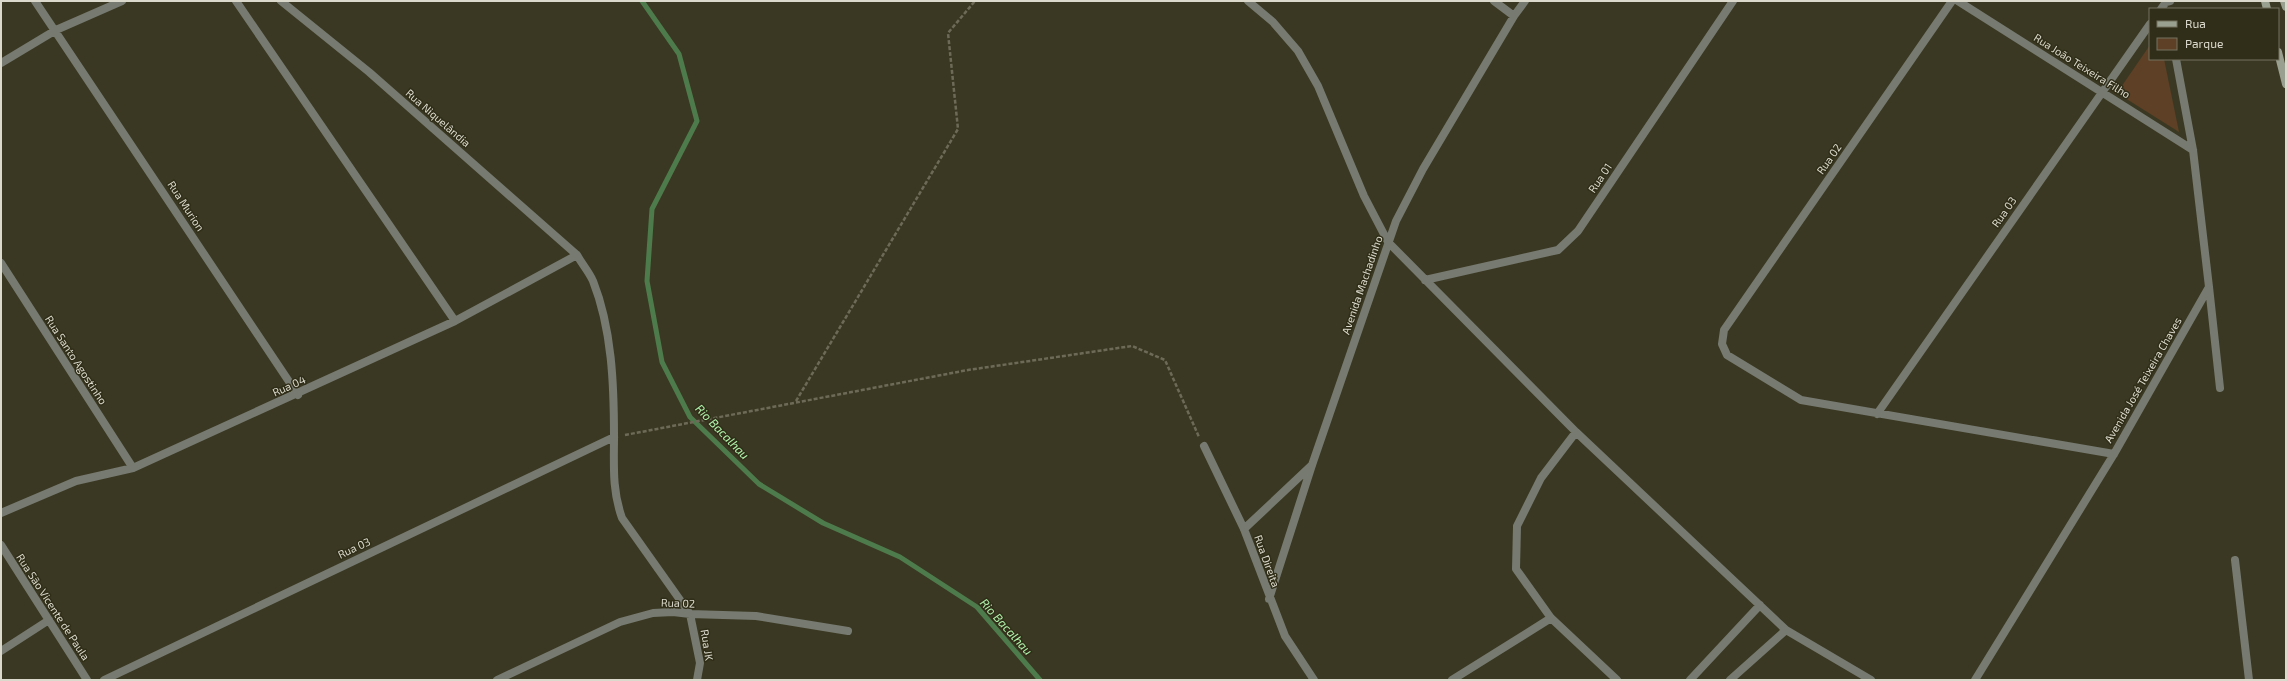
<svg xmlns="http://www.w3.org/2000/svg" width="2287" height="681" viewBox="0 0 2287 681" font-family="'Exo 2',sans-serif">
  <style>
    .green { fill: #5d4025 }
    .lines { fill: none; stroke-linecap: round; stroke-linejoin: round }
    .stream { stroke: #4e7b4c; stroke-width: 5 }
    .path { stroke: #6d6b58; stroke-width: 2.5; stroke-dasharray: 4 2; stroke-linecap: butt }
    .street { stroke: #767a70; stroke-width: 8 }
    .secondary { stroke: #9aa08f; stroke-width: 8 }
    .labels { text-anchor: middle; stroke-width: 3; stroke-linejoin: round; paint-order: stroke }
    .street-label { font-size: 11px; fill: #dad9cc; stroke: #302e18 }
    .water-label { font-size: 12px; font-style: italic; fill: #b0f3ac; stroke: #302e18 }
  </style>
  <rect width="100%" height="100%" fill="#3a3822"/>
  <!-- green -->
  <path class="green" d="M2150 45V59H2164L2179 132 2117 93Z"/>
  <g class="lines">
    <!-- stream -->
    <path class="stream" d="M642 1 679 54 697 121 652 209 647 281 662 362 690 417 759 484 823 523 900 557 977 607 1040 680"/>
    <!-- path -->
    <path class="path" d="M796 401 958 129 948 33 975 1
      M625 435 968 370 1132 346 1165 360 1199 437"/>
    <!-- street -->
    <path class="street" d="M35 1 298 395
      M236 1 455 321
      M281 1 369 72 577 255C582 264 589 272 593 281 612 329 614 385 614 437 614 466 612 490 622 518L690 614 700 663 697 680
      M1248 1 1273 22 1298 51 1318 86 1364 196 1388 242 1576 432 1786 630 1871 680
      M1494 1 1514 16
      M1952 1 1724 330 1722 344 1727 355 1801 400 2114 454
      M1958 1 2193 150
      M2161 9 2166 2 2170 1
      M1 63 56 30 122 1
      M1 263 133 468
      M1425 280 1558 250 1578 231 1733 1
      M2209 287 2220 388
      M1877 414 2150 24
      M1576 432 1541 478 1517 526 1516 569 1551 618 1617 680
      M1204 446 1244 529 1285 636 1314 680
      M1 513 76 481 133 468 455 321 577 255
      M1244 529 1312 465
      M1 545 87 680
      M2235 560 2249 680
      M1269 599 1312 465 1396 221 1423 169 1514 16 1525 1
      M1 651 49 620
      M104 680 614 437
      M497 680 620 622 653 613 673 612 690 614 756 616 848 631
      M1452 680 1551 618
      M1690 680 1760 605
      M1730 680 1786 630
      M1975 680 2114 454 2209 287 2193 150 2176 59"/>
    <!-- secondary -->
    <path class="secondary" d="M2265 1 2267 9
      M2284 1 2286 7
      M2278 52 2286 84"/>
  </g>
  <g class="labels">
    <!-- street labels -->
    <g class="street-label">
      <text transform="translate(2082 66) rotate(32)" y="4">Rua João Teixeira Filho</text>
      <text transform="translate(438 118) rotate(41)" y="4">Rua Niquelândia</text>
      <text transform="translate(1829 159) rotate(-55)" y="4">Rua 02</text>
      <text transform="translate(1600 178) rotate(-56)" y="4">Rua 01</text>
      <text transform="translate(186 206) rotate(57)" y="4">Rua Murion</text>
      <text transform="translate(2004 212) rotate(-55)" y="4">Rua 03</text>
      <text transform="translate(1362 285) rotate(-71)" y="4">Avenida Machadinho</text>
      <text transform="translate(76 360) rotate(57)" y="4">Rua Santo Agostinho</text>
      <text transform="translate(2143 380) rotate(-60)" y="4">Avenida José Teixeira Chaves</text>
      <text transform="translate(289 386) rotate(-24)" y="4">Rua 04</text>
      <text transform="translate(354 548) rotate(-25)" y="4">Rua 03</text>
      <text transform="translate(1267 561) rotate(70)" y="4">Rua Direita</text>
      <text transform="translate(678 603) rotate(2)" y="4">Rua 02</text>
      <text transform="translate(53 607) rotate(57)" y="4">Rua São Vicente de Paula</text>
      <text transform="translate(707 645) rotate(81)" y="4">Rua JK</text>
    </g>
    <!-- water labels -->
    <g class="water-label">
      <text transform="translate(722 432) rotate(46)" y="4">Rio Bacalhau</text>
      <text transform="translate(1006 627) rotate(48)" y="4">Rio Bacalhau</text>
    </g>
  </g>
  <!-- border -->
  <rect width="2287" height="681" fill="none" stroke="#dad9cc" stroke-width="4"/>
  <!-- legend -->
  <rect x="2149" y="8" width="130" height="52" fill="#302e18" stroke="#747260"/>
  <rect x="2157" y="21" width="20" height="6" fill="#9aa08f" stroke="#747260"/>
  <text x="2185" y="28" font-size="12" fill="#dad9cc">Rua</text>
  <rect x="2157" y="38" width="20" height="12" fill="#5d4025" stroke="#747260"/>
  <text x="2185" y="48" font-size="12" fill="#dad9cc">Parque</text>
</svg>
